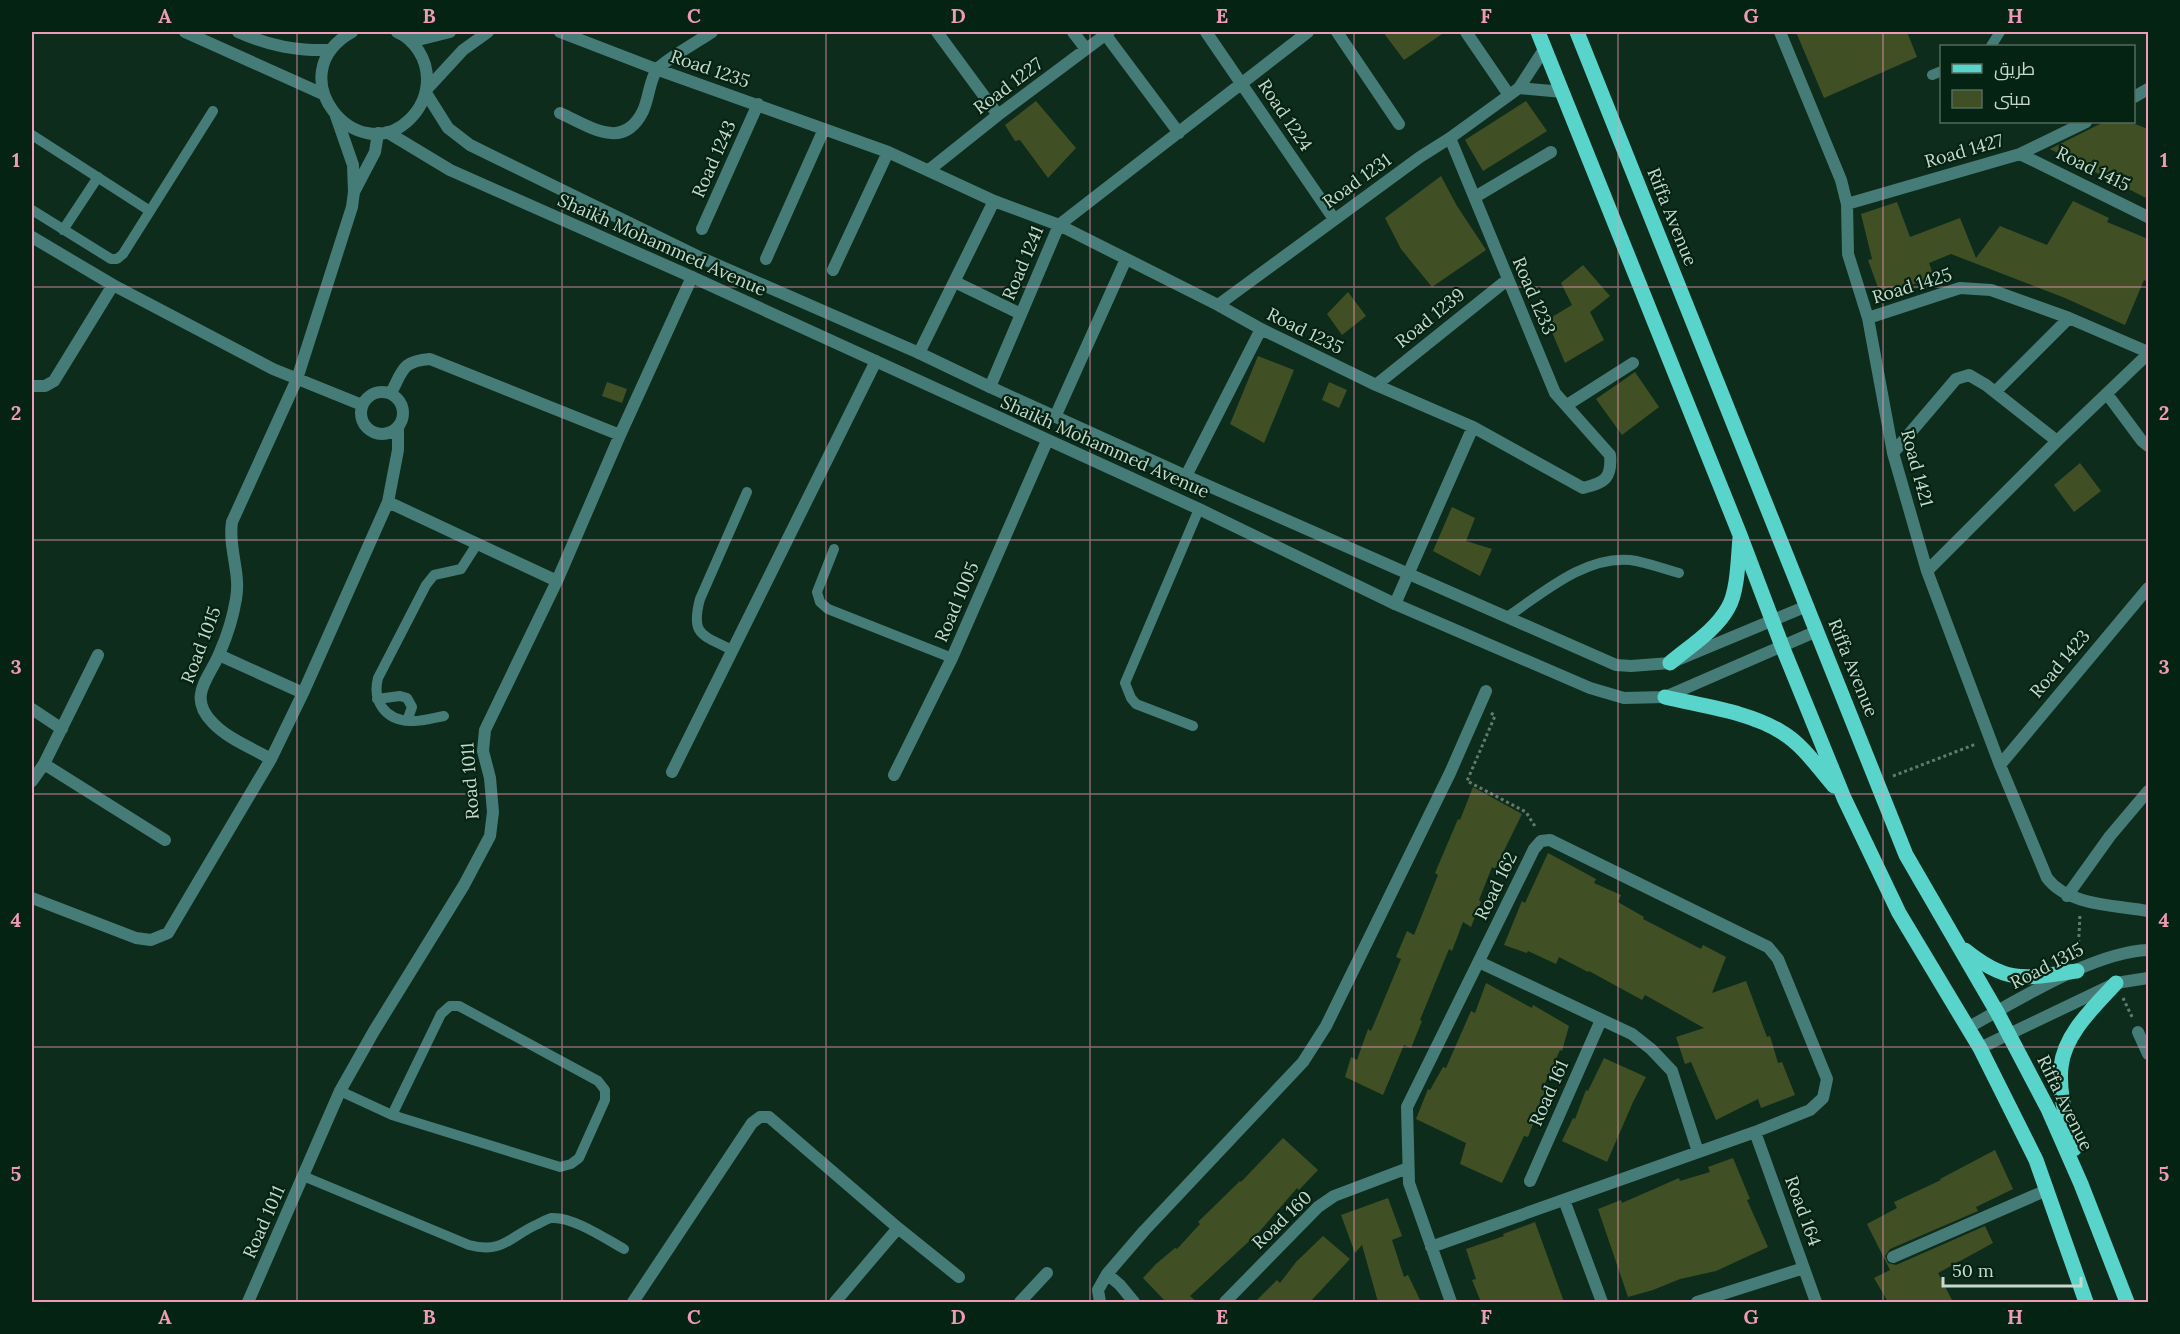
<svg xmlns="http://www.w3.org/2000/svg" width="2180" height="1334" viewBox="0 0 2180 1334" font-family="Lora,Cairo,serif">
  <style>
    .building { fill: #415024 }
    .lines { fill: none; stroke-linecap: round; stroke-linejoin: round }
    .path { stroke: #637b6d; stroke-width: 3; stroke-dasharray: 3 3; stroke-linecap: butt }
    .service { stroke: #467c77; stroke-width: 10 }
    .minor { stroke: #467c77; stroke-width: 12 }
    .tertiary { stroke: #467c77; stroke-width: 12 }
    .primary { stroke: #59d4cb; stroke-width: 15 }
    .grid { fill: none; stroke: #ef9ab8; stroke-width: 1.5; stroke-opacity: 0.55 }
    .labels { text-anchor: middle; stroke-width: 4.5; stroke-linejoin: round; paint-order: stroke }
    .street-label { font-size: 18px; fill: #c7d8cd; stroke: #042312 }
    .neatline { fill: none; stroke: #ef9ab8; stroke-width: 2 }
    .grid-label { font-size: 20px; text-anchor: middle; font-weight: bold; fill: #ef9ab8 }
  </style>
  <rect width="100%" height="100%" fill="#0e2c1c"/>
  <!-- building -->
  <path class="building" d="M1383 32H1445L1404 60Z
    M1796 32H1907L1917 57 1824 98Z
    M1036 101 1076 148 1048 178 1020 140 1015 141 1005 125Z
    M1526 101 1547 131 1483 171 1465 140Z
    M2104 122H2130L2148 129V199L2050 149Z
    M1441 176 1457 206 1486 250 1432 287 1401 249 1385 218Z
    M2073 201 2109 218 2107 222 2148 239V282L2144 280 2125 325 2065 298 1951 254 1929 263 1934 277 1881 296 1868 260 1872 259 1861 214 1897 202 1910 237 1960 218 1976 258 2000 226 2047 245Z
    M1583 265 1610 296 1590 312 1604 340 1565 363 1547 320 1572 305 1561 283Z
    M1348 292 1366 316 1342 335 1327 314Z
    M1258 356 1294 370 1264 443 1230 424Z
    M1635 372 1659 407 1622 435 1596 399Z
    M607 382 627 389 622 403 602 396Z
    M1329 382 1347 390 1339 408 1322 400Z
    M2080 463 2101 491 2074 512 2054 485Z
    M1452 507 1475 518 1466 541 1492 549 1480 576 1433 551Z
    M1473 787 1522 814 1495 869 1492 867 1479 900 1481 902 1471 927 1463 922 1452 951 1449 949 1420 1020 1422 1021 1411 1048 1404 1045 1383 1095 1345 1077 1351 1057 1357 1060 1368 1029 1371 1031 1401 959 1396 957 1407 931 1414 935 1438 875 1435 873 1458 819 1460 820Z
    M1548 853 1596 879 1594 883 1621 895 1618 902 1644 917 1643 919 1701 949 1703 945 1726 957 1712 993 1746 981 1767 1037 1770 1036 1778 1063 1782 1062 1795 1095 1761 1108 1758 1099 1716 1120 1691 1062 1685 1064 1676 1037 1704 1028 1645 995 1642 1000 1589 971 1588 972 1559 957 1556 964 1528 951 1527 953 1504 945 1522 901 1525 903Z
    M1486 983 1532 1008 1533 1005 1569 1026 1562 1051 1560 1050 1545 1083 1548 1085 1535 1113 1537 1114 1528 1137 1524 1136 1502 1183 1460 1164 1466 1143 1416 1119 1428 1089 1430 1090 1443 1067 1446 1068 1471 1011 1475 1013Z
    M1604 1058 1646 1077 1633 1102 1607 1162 1562 1141 1573 1118 1575 1119 1586 1090 1588 1091Z
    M1283 1138 1318 1170 1299 1190 1297 1188 1259 1232 1190 1296 1197 1302H1166L1143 1278 1156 1264 1175 1248 1177 1249 1200 1224 1198 1222 1240 1181 1241 1182Z
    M1995 1150 2013 1189 1976 1207 1978 1211 1890 1249 1885 1256 1888 1263 1896 1265 1985 1226 1993 1243 1938 1273 1953 1302H1888L1874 1278 1890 1270 1867 1224 1897 1208 1894 1202 1941 1180 1940 1179Z
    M1733 1158 1750 1199 1747 1200 1768 1247 1716 1271 1680 1279 1653 1290 1628 1297 1598 1209 1621 1200 1622 1203 1679 1178 1680 1181 1710 1172 1708 1167Z
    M1388 1198 1402 1236 1392 1240 1404 1277 1408 1275 1421 1302H1378L1362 1245 1355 1253 1341 1215Z
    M1535 1222 1564 1302H1481L1472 1280 1476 1279 1466 1249 1504 1236 1503 1234Z
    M1323 1236 1350 1259 1310 1302H1255L1277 1280 1280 1283 1296 1262Z"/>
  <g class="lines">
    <!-- path -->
    <path class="path" d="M1491 713 1495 716 1467 781 1526 812 1536 828
      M1893 776 1976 744
      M2078 955 2080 914
      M2123 998 2133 1019"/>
    <!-- service -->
    <path class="service" d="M1991 46 2000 32
      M1932 75 1942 71
      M32 135 150 211
      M32 210 111 259H117L123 254 213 111
      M63 230 98 177
      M834 549 817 592 820 602 828 609 952 658
      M1507 617C1543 593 1584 556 1630 560 1646 562 1664 569 1679 573
      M732 650C703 635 690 636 700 599L747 492
      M377 699 400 696 407 698 412 707 407 721
      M444 716C433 718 421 722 410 721 385 720 372 701 378 678L426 585 434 575 461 569 477 544
      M1193 726 1136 704 1131 698 1125 683 1199 509
      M340 1091 392 1115 560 1167 571 1164 579 1158 605 1100V1090L598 1081 459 1006H450L441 1014 392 1115
      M303 1176 469 1245C504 1254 510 1236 538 1224 542 1222 547 1219 551 1218 572 1216 606 1239 624 1249"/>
    <!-- minor -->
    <path class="minor" d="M560 32 656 69 888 152 994 201 1059 225 1218 305 1261 329 1376 385 1473 427 1583 488C1605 483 1612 478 1610 455L1555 393 1450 138
      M937 32 998 115
      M1073 32 1086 49
      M1206 32 1334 219
      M1337 32 1399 124
      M1466 32 1509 95
      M1780 32 1841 180 1847 204 1848 254 1868 318 1893 453 1927 571 2000 765 2047 878C2068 906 2116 905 2148 911
      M1105 34 1179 133
      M1519 88 1563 92
      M2134 97 2148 89
      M560 113C589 126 623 152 643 111 649 98 649 83 656 71 660 63 702 39 712 32
      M336 116 353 165 354 192 375 152 378 133
      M2020 154 2148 217
      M929 170 998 115 1109 32
      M1475 197 1551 152
      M1847 204 2020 154 2086 122
      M702 229 758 104
      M32 237 113 285 273 369 362 405
      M766 259 824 129
      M833 270 888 152
      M955 282 1021 314
      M1218 305 1420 157 1450 138 1519 88 1545 48
      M1868 318 1960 288 1991 290 2069 318 2148 352
      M919 353 994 201
      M1376 385 1507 280
      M32 386H45L54 381 113 285
      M990 387 1059 225 1308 32
      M361 413a21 21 0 1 1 42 0a21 21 0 1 1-42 0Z
      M1995 392 2069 318
      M391 393C403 370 402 361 430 359L620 435
      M2107 394 2142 441 2148 446
      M1567 405 1633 363
      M1055 417 1126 259
      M1893 453 1956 379 1969 375 1986 385 2057 441
      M1186 476 1261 329
      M388 502 557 581
      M1927 571 2057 441 2148 354
      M1395 604 1473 427
      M219 655 303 693
      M32 709 62 729
      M271 759C252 748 228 739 213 723 186 696 210 678 220 652 227 636 233 617 236 599 241 573 228 548 232 522L297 379 352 207 354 192
      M44 764 165 840
      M2000 765 2148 588
      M672 772 876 361
      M894 775 952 658 1047 441
      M32 781 44 764 98 655
      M2067 896 2110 836 2148 791
      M32 898 136 938 151 940 168 933 271 759 303 693 388 502 398 450V427
      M1479 962 1632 1034 1651 1049 1672 1071 1698 1152
      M2138 1032 2148 1054
      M1755 1132 1816 1302
      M1530 1181 1601 1020
      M1564 1200 1602 1302
      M1431 1247 1755 1132 1810 1110 1823 1098 1827 1079 1778 959 1768 947 1550 840 1541 841 1534 849 1407 1107 1409 1183 1451 1302
      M1893 1257 2047 1190
      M1107 1274 1120 1285 1134 1302
      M248 1302 340 1091 374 1031 464 885 490 836 493 812 490 778 483 751 485 730 557 581 620 435 692 277
      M633 1302 752 1123 760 1117H769L898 1228 959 1277
      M835 1302 898 1228
      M1020 1302 1047 1273
      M1100 1302 1098 1290 1107 1274 1144 1231 1303 1062 1326 1026 1450 773 1486 691
      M1225 1302 1318 1207 1334 1196 1408 1168
      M1697 1302 1804 1268"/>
    <!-- tertiary -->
    <path class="tertiary" d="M185 32 323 94
      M238 32C270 46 296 51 330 50
      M352 32C277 74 357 171 410 119 421 108 427 95 427 79 427 59 415 40 397 32
      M409 39H422L450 32
      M427 89 463 50 488 32
      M426 93 448 128 470 145 697 256 919 353 990 387 1186 476 1616 665 1631 666 1670 663 1807 606
      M387 132 450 170 692 277 1199 509 1395 604 1590 688 1624 698 1665 697 1817 631
      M1967 1028C2017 1001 2093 952 2148 950
      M1980 1048 2116 983 2148 978"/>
    <!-- primary -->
    <path class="primary" d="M1538 32 1740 535 1782 646 1844 798 1899 913 1980 1048 2036 1160 2086 1302
      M1577 32 1906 855 1997 1012 2048 1109 2081 1184 2127 1302
      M1670 663C1690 646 1715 631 1728 608 1738 591 1738 558 1740 538
      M1665 697C1702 706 1751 712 1783 733 1804 746 1818 768 1834 786
      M1965 950C2008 985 2026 978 2077 971
      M2074 1149C2068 1123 2058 1095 2061 1067 2064 1034 2095 1006 2116 983"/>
  </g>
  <!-- grid -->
  <path class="grid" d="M297 32V1302M562 32V1302M826 32V1302M1090 32V1302M1354 32V1302M1618 32V1302M1883 32V1302M32 287H2148M32 540H2148M32 794H2148M32 1047H2148"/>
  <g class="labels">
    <!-- street labels -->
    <g class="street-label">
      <text transform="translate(710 69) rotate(19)" y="6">Road 1235</text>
      <text transform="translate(1008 86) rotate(-37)" y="6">Road 1227</text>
      <text transform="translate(1285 115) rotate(56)" y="6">Road 1224</text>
      <text transform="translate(1964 151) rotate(-16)" y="6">Road 1427</text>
      <text transform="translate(714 159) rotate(-66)" y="6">Road 1243</text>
      <text transform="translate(2093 169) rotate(26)" y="6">Road 1415</text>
      <text transform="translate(1357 181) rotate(-36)" y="6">Road 1231</text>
      <text transform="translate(1672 217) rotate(68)" y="6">Riffa Avenue</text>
      <text transform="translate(662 245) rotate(24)" y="6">Shaikh Mohammed Avenue</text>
      <text transform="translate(1023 263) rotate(-67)" y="6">Road 1241</text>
      <text transform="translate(1912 286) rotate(-17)" y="6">Road 1425</text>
      <text transform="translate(1534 296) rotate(67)" y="6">Road 1233</text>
      <text transform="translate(1430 318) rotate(-39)" y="6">Road 1239</text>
      <text transform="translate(1305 331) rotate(26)" y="6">Road 1235</text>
      <text transform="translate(1105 447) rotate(24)" y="6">Shaikh Mohammed Avenue</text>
      <text transform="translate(1917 468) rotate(75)" y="6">Road 1421</text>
      <text transform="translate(957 602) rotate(-67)" y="6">Road 1005</text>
      <text transform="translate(201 645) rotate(-69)" y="6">Road 1015</text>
      <text transform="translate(2060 664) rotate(-50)" y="6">Road 1423</text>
      <text transform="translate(1853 668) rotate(68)" y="6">Riffa Avenue</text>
      <text transform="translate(470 781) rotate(-94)" y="6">Road 1011</text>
      <text transform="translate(1496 886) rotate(-64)" y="6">Road 162</text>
      <text transform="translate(2047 966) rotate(-27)" y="6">Road 1315</text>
      <text transform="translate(1549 1093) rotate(-66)" y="6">Road 161</text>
      <text transform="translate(2065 1103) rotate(64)" y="6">Riffa Avenue</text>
      <text transform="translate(1803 1211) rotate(70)" y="6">Road 164</text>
      <text transform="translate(1282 1220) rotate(-44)" y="6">Road 160</text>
      <text transform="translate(264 1222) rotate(-66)" y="6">Road 1011</text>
    </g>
  </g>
  <!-- border -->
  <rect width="2180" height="1334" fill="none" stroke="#042312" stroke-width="66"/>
  <!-- legend -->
  <rect x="1940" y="45" width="195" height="78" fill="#042312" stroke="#526b5d" stroke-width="1.5"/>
  <rect x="1952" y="64" width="30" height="9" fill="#59d4cb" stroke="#526b5d" stroke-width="1.5"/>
  <text x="1994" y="75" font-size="18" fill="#c7d8cd">طريق</text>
  <rect x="1952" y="90" width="30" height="18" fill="#415024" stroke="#526b5d" stroke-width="1.5"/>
  <text x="1994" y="105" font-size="18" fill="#c7d8cd">مبنى</text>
  <!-- scale -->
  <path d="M1943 1277v9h138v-9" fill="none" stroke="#c7d8cd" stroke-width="3"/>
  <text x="1952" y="1277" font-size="18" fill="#c7d8cd" stroke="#042312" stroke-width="4.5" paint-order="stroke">50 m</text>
  <rect x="33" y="33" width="2114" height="1268" class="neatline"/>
  <g class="grid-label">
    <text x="165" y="23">A</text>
    <text x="429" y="23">B</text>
    <text x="694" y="23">C</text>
    <text x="958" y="23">D</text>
    <text x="1222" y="23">E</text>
    <text x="1486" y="23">F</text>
    <text x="1751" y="23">G</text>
    <text x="2015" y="23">H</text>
    <text x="16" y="167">1</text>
    <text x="2164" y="167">1</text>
    <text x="16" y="420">2</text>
    <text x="2164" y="420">2</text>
    <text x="16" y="674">3</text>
    <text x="2164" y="674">3</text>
    <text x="16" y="927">4</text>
    <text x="2164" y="927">4</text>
    <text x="16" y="1181">5</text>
    <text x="2164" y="1181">5</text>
    <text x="165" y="1324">A</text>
    <text x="429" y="1324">B</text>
    <text x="694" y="1324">C</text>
    <text x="958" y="1324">D</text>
    <text x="1222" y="1324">E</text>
    <text x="1486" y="1324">F</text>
    <text x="1751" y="1324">G</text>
    <text x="2015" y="1324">H</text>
  </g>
</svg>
